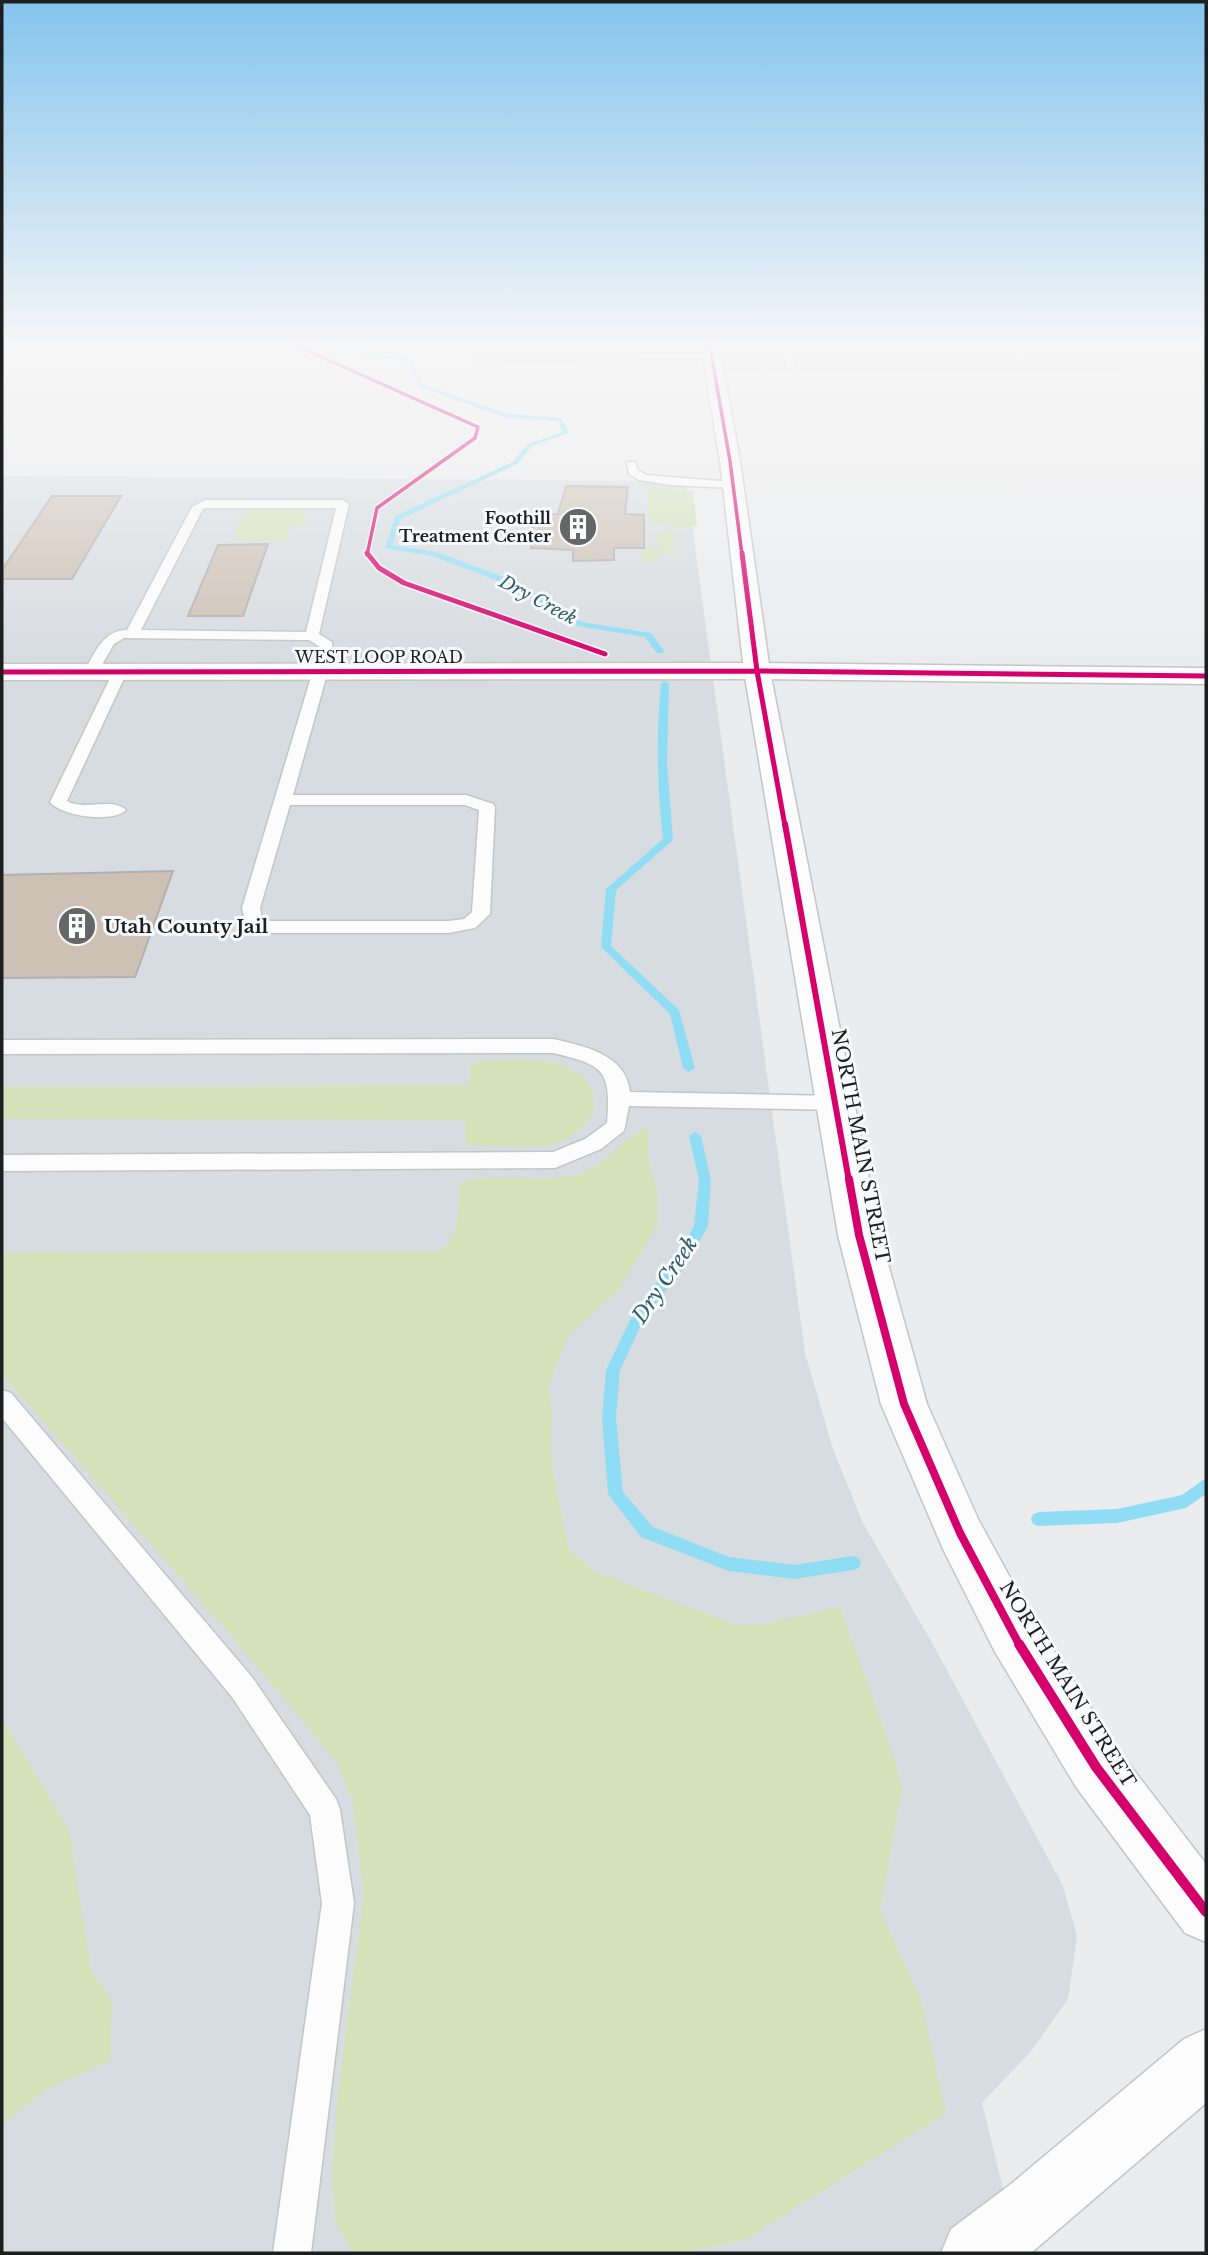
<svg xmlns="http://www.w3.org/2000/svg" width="1208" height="2255" viewBox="0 0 1208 2255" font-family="'Libre Baskerville',serif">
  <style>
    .built { fill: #d7dce0 }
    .industrial { fill: #f0e3df }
    .green { fill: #d5e1b9 }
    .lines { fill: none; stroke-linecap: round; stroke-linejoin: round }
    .stream { fill: #8fddf5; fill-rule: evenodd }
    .building { fill: #cdc1b5; stroke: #b0b0b0; stroke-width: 2 }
    .lane-casing { stroke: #c4c5c6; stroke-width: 3 }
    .street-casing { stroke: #c4c5c6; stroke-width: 3 }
    .secondary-casing { stroke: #c4c5c6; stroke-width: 3 }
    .lane { fill: #fcfcfc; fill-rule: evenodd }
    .street { fill: #fcfcfc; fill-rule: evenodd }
    .secondary { fill: #fcfcfc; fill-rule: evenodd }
    .cycleway-far4-casing { stroke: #f7f9fb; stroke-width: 6 }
    .cycleway-far3-casing { stroke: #f7f9fb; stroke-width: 8 }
    .cycleway-far2-casing { stroke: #f7f9fb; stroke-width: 10 }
    .cycleway-far1-casing { stroke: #f7f9fb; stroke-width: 12 }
    .cycleway-casing { stroke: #f7f9fb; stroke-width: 15 }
    .cycleway-far4 { stroke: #d6006c; stroke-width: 3.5 }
    .cycleway-far3 { stroke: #d6006c; stroke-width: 5 }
    .cycleway-far2 { stroke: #d6006c; stroke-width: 6 }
    .cycleway-far1 { stroke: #d6006c; stroke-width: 8 }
    .cycleway { stroke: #d6006c; stroke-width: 10 }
    .labels { text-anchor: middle; stroke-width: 6; stroke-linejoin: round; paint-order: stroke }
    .far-poi-label { font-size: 16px; font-weight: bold; fill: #1d1e1f; stroke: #f7f9fb; text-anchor: end }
    .far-street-label { font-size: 16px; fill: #1d1e1f; stroke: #f7f9fb }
    .far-water-label { font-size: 18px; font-style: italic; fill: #2e5e6c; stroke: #f7f9fb }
    .poi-label { font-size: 19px; font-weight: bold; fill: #1d1e1f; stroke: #f7f9fb; text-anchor: start }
    .street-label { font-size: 19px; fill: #1d1e1f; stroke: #f7f9fb }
    .water-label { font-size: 21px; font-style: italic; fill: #2e5e6c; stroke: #f7f9fb }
  </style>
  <rect width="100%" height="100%" fill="#ebeced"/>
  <!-- built -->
  <path class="built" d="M2 476 686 481 805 1353 833 1449 862 1521 935 1648 1063 1886 1077 1936 1068 1999 1032 2050 982 2103 1019 2253H2Z"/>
  <!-- industrial -->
  <path class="industrial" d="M710 347H1206V374L714 371Z"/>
  <!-- green -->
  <path class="green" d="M649 487 693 491 697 526C680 531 666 523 649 523L646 488Z
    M246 509H296L306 514 302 527H289L285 541H238L233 538Z
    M663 531 674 533 675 553H659L658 562H642L640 548H658L657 535H663Z
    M478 1061C503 1061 534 1057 558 1064 609 1080 604 1128 555 1143 529 1150 497 1145 470 1145L465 1144 466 1120 2 1119V1087L469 1085 471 1065Z
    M648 1128V1155L657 1192 658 1224 619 1289 568 1336 548 1387 552 1419 551 1459 568 1547 593 1571 739 1626 769 1623 840 1607 894 1757 902 1788 880 1910 921 2000 946 2113 746 2239 680 2253H353L336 2224 332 2180 337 2102 364 1893 352 1798 337 1762 235 1640 2 1374V1253L438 1251C462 1242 458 1207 460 1185L464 1182C500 1172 539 1185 577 1175 606 1166 623 1136 648 1128Z
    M2 1718 69 1830 91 1970 112 2000 110 2061 47 2089 2 2125Z"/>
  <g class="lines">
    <!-- stream -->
    <path class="stream" d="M336 347 410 358 423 385 508 414 562 418 569 433 532 446 517 464 401 519 392 545 437 552 515 581 582 622 651 633 664 651 663 653H657L645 637 577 626 509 585 432 556 385 548 395 516 513 462 528 444 562 432 558 421 507 418 419 387 406 360 354 355Z
      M665 681 669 684 667 762 673 840 616 890 611 946 679 1010 695 1068 689 1072 683 1068 670 1014 601 947 606 889 663 839C657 787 656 736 661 684Z
      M695 1132 701 1136 711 1180 708 1226 685 1267 645 1317 620 1370 616 1418 623 1492 653 1527 729 1557 794 1565 853 1556 859 1558 861 1563 859 1568 853 1570 794 1579 729 1571 641 1537 608 1494 602 1418 606 1370 635 1310 675 1259 694 1226 699 1180 689 1136Z
      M1206 1478V1494L1186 1508 1117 1523 1039 1526 1033 1524 1031 1519 1033 1514 1039 1512 1117 1509 1182 1495Z"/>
  </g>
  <!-- building -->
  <path class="building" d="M566 486 628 487 625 514 644 515V548H614V560L573 561V550L531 548 534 514H558Z
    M52 496H121L72 579H2V570Z
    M268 544 243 616H188L218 545Z
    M173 871 135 977 2 978V875Z"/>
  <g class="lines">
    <!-- lane casing -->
    <g class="lane-casing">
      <path id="lane" d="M781 347H791L796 370 787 368Z
        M712 354 715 355V359L476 361 471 358 476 355Z
        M627 462H635L638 470 646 475 733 482 739 485 733 488 670 485 639 480 629 474Z
        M205 500H343L349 504 319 634 332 642 333 653 293 795H466L493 804 495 807 490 914 475 928 448 933H268C251 928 245 925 242 908L320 647 309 640 124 638 114 644 96 675 91 676 84 672C94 654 103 630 127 630L192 507ZM207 508H336L306 632 141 630 203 509ZM290 805H465L479 810 472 912 464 919 448 921H270L262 918 260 908Z
        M120 668 127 672 67 801C84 811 112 797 126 810 113 823 62 817 50 802L113 672Z
        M553 1039C584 1046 626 1054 630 1092L837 1096 844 1098 847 1103 844 1108 837 1110 629 1106 624 1131 601 1149 555 1168 2 1171V1155L553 1152 585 1139 607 1123C611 1071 605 1065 553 1053L2 1054V1040Z
        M2 1390 11 1393 252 1677 336 1799 340 1810 354 1903 311 2253H273L322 1903 310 1815 232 1697 2 1418Z"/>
    </g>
    <!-- street casing -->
    <g class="street-casing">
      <path id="street" d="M757 663 1206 668V684L757 679 2 680V664Z
        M1206 2029V2103L1031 2253H941L951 2229 1011 2184 1184 2039Z"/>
    </g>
    <!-- secondary casing -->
    <g class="secondary-casing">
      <path id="secondary" d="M701 347H719L740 461 770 671 880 1235 927 1404 978 1519 1031 1616 1116 1747 1206 1864V1942L1185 1933 1076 1787 995 1652 943 1549 881 1404 838 1235 744 671 720 461Z"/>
    </g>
    <!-- lane -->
    <use href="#lane" class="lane"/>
    <!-- street -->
    <use href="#street" class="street"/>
    <!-- secondary -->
    <use href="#secondary" class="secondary"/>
    <!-- cycleway-far4 casing -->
    <g class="cycleway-far4-casing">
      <path id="cycleway-far4" d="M299 347 478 427 475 438 377 508 367 555
        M710 347 730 461 742 555"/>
    </g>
    <!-- cycleway-far3 casing -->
    <g class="cycleway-far3-casing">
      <path id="cycleway-far3" d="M367 553 379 568 404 583 605 654
        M742 553 757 671 785 826
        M2 672 757 671 1206 676"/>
    </g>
    <!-- cycleway-far2 casing -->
    <g class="cycleway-far2-casing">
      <path id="cycleway-far2" d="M785 824 849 1181"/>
    </g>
    <!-- cycleway-far1 casing -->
    <g class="cycleway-far1-casing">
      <path id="cycleway-far1" d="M849 1179 859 1235 904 1404 960 1533 1020 1646"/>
    </g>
    <!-- cycleway casing -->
    <g class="cycleway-casing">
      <path id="cycleway" d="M1019 1644 1096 1767 1206 1912"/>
    </g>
    <!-- cycleway-far4 -->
    <use href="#cycleway-far4" class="cycleway-far4"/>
    <!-- cycleway-far3 -->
    <use href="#cycleway-far3" class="cycleway-far3"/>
    <!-- cycleway-far2 -->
    <use href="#cycleway-far2" class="cycleway-far2"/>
    <!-- cycleway-far1 -->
    <use href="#cycleway-far1" class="cycleway-far1"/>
    <!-- cycleway -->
    <use href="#cycleway" class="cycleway"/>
  </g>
  <!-- sky -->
  <linearGradient id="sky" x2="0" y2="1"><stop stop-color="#84c4ed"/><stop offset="0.52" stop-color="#f6f6f7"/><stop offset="1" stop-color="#f6f6f7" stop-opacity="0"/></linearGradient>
  <rect width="1208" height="663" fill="url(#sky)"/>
  <!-- icons -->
  <defs>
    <g id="building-disc" transform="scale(2.0125)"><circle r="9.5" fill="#656667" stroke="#f7f9fb"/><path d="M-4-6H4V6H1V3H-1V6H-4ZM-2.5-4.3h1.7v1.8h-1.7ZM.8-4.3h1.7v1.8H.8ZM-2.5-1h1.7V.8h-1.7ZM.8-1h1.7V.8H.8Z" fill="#fff"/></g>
  </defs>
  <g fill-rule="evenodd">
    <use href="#building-disc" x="578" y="527"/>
    <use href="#building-disc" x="77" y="926"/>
  </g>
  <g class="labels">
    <!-- far-poi labels -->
    <g class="far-poi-label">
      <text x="551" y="524">Foothill<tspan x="551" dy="18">Treatment Center</tspan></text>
    </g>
    <!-- far-street labels -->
    <g class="far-street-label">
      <text x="379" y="663">WEST LOOP ROAD</text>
    </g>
    <!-- far-water labels -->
    <g class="far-water-label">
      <text transform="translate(538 600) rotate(28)" y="6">Dry Creek</text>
    </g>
    <!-- poi labels -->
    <g class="poi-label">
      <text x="104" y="933">Utah County Jail</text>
    </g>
    <!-- street labels -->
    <g class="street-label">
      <text transform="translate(861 1146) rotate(79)" y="7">NORTH MAIN STREET</text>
      <text transform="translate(1068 1684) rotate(58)" y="7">NORTH MAIN STREET</text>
    </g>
    <!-- water labels -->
    <g class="water-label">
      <text transform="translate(665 1280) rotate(-56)" y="7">Dry Creek</text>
    </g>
  </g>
  <!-- border -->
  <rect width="1208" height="2255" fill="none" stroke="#1d1e1f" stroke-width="7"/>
</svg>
